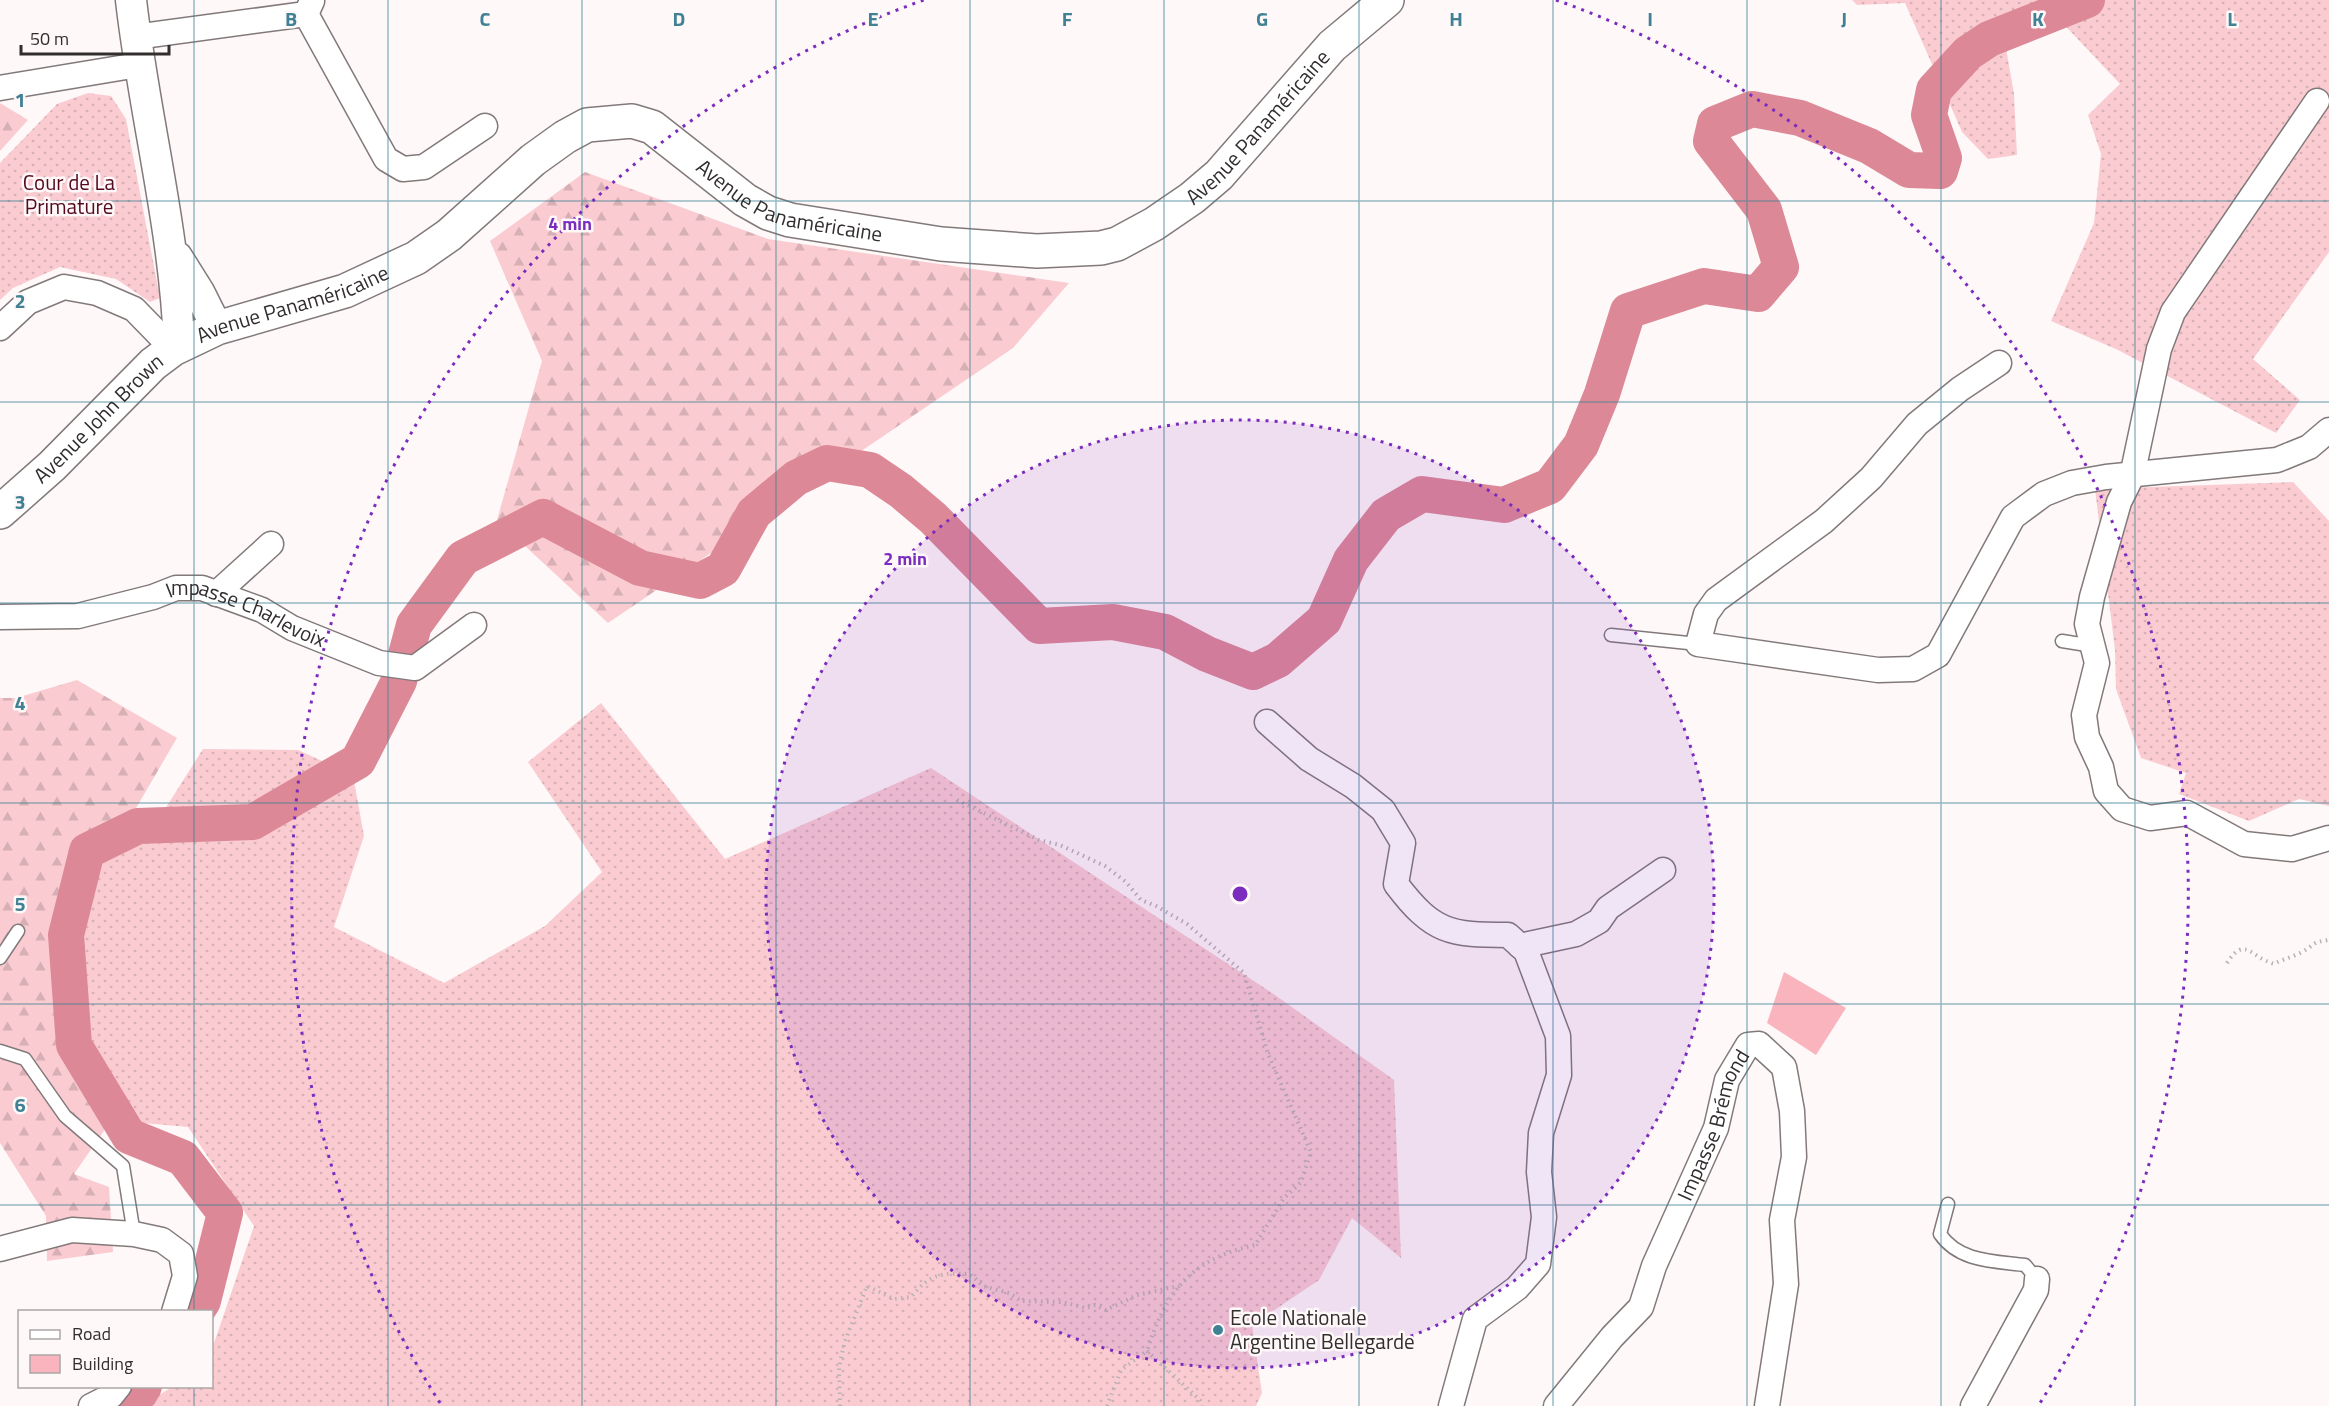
<svg xmlns="http://www.w3.org/2000/svg" width="2329" height="1406" viewBox="0 0 2329 1406" font-family="'Titillium Web',sans-serif">
  <style>
    .grass { fill: url(#grass-dots) }
    .forest { fill: url(#forest-firs) }
    .lines { fill: none; stroke-linecap: round; stroke-linejoin: round }
    .river { stroke: #dc8896; stroke-width: 36 }
    .building { fill: #fab4be }
    .service-casing { stroke: #82797a; stroke-width: 15 }
    .minor-casing { stroke: #82797a; stroke-width: 27 }
    .tertiary-casing { stroke: #82797a; stroke-width: 33 }
    .secondary-casing { stroke: #82797a; stroke-width: 36 }
    .path { stroke: #b8b3b3; stroke-width: 4; stroke-dasharray: 1.5 4.5; stroke-linecap: butt }
    .service { stroke: #fff; stroke-width: 12 }
    .minor { stroke: #fff; stroke-width: 24 }
    .tertiary { stroke: #fff; stroke-width: 30 }
    .secondary { stroke: #fff; stroke-width: 33 }
    .grid { fill: none; stroke: #408194; stroke-width: 1.5; stroke-opacity: 0.55 }
    .ring { fill: none; stroke: #7b2cbf; stroke-width: 3; stroke-dasharray: 3 6 }
    .poi-dot { fill: #408194; stroke: #fef8f8; stroke-width: 2 }
    .labels { text-anchor: middle; stroke-width: 5; stroke-linejoin: round; paint-order: stroke }
    .street-label { font-size: 21px; fill: #322e2e; stroke: #fef8f8 }
    .park-label { font-size: 21px; fill: #540920; stroke: #fef8f8 }
    .poi-label { font-size: 21px; fill: #322e2e; stroke: #fef8f8; text-anchor: start }
    .grid-label { font-size: 20px; text-anchor: middle; font-weight: bold; fill: #408194; stroke: #fef8f8; stroke-width: 5; stroke-linejoin: round; paint-order: stroke }
    .centre { fill: #7b2cbf; stroke: #fef8f8; stroke-width: 3 }
    .ring-label { font-size: 18px; text-anchor: middle; font-weight: bold; fill: #7b2cbf; stroke: #fef8f8; stroke-width: 5; stroke-linejoin: round; paint-order: stroke }
  </style>
  <defs>
    <pattern id="grass-dots" width="8" height="8" patternUnits="userSpaceOnUse" patternTransform="scale(1.5)"><rect width="8" height="8" fill="#faccd2"/><path d="M2 2h.1M6 6h.1" fill="none" stroke="#d7b0b5" stroke-width="1.8" stroke-linecap="round"/></pattern>
    <pattern id="forest-firs" width="22" height="20" patternUnits="userSpaceOnUse" patternTransform="scale(1.5)"><rect width="22" height="20" fill="#faccd2"/><path d="M5 1l3.5 6h-7zM16 11l3.5 6h-7z" fill="#d7b0b5"/></pattern>
  </defs>
  <rect width="100%" height="100%" fill="#fef8f8"/>
  <!-- grass -->
  <path class="grass" d="M1852 0H2329V252L2253 359 2300 400 2276 433 2118 350 2051 321 2094 223 2101 154 2088 115 2120 84 2056 16 2002 25 2014 94 2017 155 1988 159 1962 132 1905 3 1857 5Z
    M88 93 111 96 126 119 160 298 150 302 116 279 60 267 13 288 0 300V163L57 104Z
    M2293 482 2329 521V806L2299 799 2249 821 2179 794 2186 773 2141 758 2116 689 2115 650 2095 489Z
    M601 703 725 859 931 768 1275 995 1394 1080 1401 1258 1352 1218 1319 1280 1252 1325 1262 1393 1256 1406H141L172 1387 212 1386V1349L254 1226 188 1127 131 1122 82 1041 77 937 98 859 153 828 203 749 298 750 353 775 364 836 334 927 444 983 545 926 602 872 528 762Z"/>
  <!-- forest -->
  <path class="forest" d="M0 103 28 120 0 151Z
    M585 172 768 239 1069 283 1013 348 608 623 497 520 542 361 490 241Z
    M77 680 177 738 132 815 84 841 58 937 71 1059 108 1125 74 1174 109 1187 113 1252 47 1261 46 1216 0 1143V698H16Z"/>
  <g class="lines">
    <!-- river -->
    <path class="river" d="M196 1312 203 1301 225 1213 183 1158 129 1136 74 1045 66 935 87 851 138 826 253 822 358 761 399 681 414 625 463 558 543 517 640 568 700 581 723 569 754 513 796 478 827 463 870 470 901 491 933 518 1039 626 1113 622 1165 632 1207 654 1253 672 1278 660 1324 620 1351 560 1386 515 1422 494 1504 505 1550 486 1581 445 1602 394 1628 311 1704 286 1758 294 1781 267 1764 210 1711 141 1715 124 1752 109 1800 118 1869 146 1909 170 1940 171 1944 158 1929 115 1934 90 1968 53 1989 39 2087 0
      M120 1406 140 1393 144 1386"/>
  </g>
  <!-- building -->
  <path class="building" d="M1784 972 1846 1008 1816 1055 1767 1023Z"/>
  <g class="lines">
    <!-- service casing -->
    <g class="service-casing">
      <path id="service" d="M1611 635 1698 644
        M2062 641 2093 646
        M0 958 18 931
        M0 1051 25 1059 65 1116 123 1166 134 1234
        M1948 1204 1940 1234C1959 1262 1994 1261 2025 1265L2037 1279"/>
    </g>
    <!-- minor casing -->
    <g class="minor-casing">
      <g id="minor">
        <path d="M306 14 386 159 403 169 424 167 485 126"/>
        <path d="M135 37 306 14 312 1"/>
        <path d="M0 88 138 65"/>
        <path d="M2317 101 2173 312 2159 349 2132 476 2119 502 2092 597 2087 624 2097 663 2084 715 2087 737 2101 767 2106 791 2122 809 2150 818 2187 813 2244 844 2292 849 2329 838"/>
        <path d="M0 328 28 302 64 287 97 293 134 309 173 349"/>
        <path d="M1999 363 1960 389 1917 424 1871 478 1824 521 1716 600 1706 614 1698 644 1878 670 1913 669 1938 655 2013 517 2044 494 2072 483 2106 477 2277 460 2309 447 2329 430"/>
        <path d="M216 594 271 544"/>
        <path id="s1" d="M0 617 78 616 153 597 176 588H202L262 610 292 628 379 663 415 668 474 625"/>
        <path d="M1267 722 1309 759 1353 786 1383 810 1403 843 1396 884C1433 933 1450 935 1508 935L1526 951 1558 1036 1559 1075 1541 1133 1539 1172 1544 1217 1538 1264 1517 1288 1475 1319 1451 1406"/>
        <path d="M1520 946 1576 934 1599 921 1608 908 1663 870"/>
        <path d="M0 1249 72 1230 134 1234 162 1240 181 1254 185 1276 174 1312"/>
        <path d="M91 1406 111 1396 119 1386"/>
        <path id="s2" d="M1556 1406 1612 1337 1641 1307 1654 1266 1716 1128 1727 1080 1748 1045 1759 1044 1784 1067 1792 1111 1794 1157 1782 1220 1786 1284 1767 1406"/>
        <path d="M1973 1406 2036 1290 2037 1279"/>
      </g>
    </g>
    <!-- tertiary casing -->
    <g class="tertiary-casing">
      <path id="tertiary" d="M131 0C144 115 175 229 179 345
        M177 257 199 292 217 328"/>
    </g>
    <!-- secondary casing -->
    <g class="secondary-casing">
      <g id="secondary">
        <path id="s3" d="M0 512 52 466 153 364 173 349 217 328 345 291 416 258 449 235 533 160 565 137 587 125 632 121 652 127 745 200 768 213 790 220 941 244 1037 251 1101 248 1117 244 1154 224 1192 198 1219 175 1332 46 1387 0"/>
      </g>
    </g>
    <!-- path -->
    <path class="path" d="M957 800 1039 840 1060 845 1105 866 1126 882 1141 900 1156 906 1187 924 1244 973 1268 1054 1311 1152 1301 1182 1284 1198 1255 1245C1191 1259 1166 1291 1147 1351
      M2227 963C2245 935 2250 957 2274 964 2283 959 2293 957 2302 952 2315 945 2311 942 2329 940
      M1147 1351 1200 1400 1202 1406
      M840 1406 839 1367 845 1341 867 1286 894 1299 911 1297C931 1273 941 1273 970 1274L983 1286 1009 1293 1021 1301 1062 1302 1086 1308 1095 1305 1106 1310 1137 1295 1179 1286
      M1107 1406 1121 1370 1147 1351"/>
    <!-- service -->
    <use href="#service" class="service"/>
    <!-- minor -->
    <use href="#minor" class="minor"/>
    <!-- tertiary -->
    <use href="#tertiary" class="tertiary"/>
    <!-- secondary -->
    <use href="#secondary" class="secondary"/>
  </g>
  <!-- grid -->
  <path class="grid" d="M194 0V1312M388 0V1406M582 0V1406M776 0V1406M970 0V1406M1164 0V1406M1359 0V1406M1553 0V1406M1747 0V1406M1941 0V1406M2135 0V1406M0 201H2329M0 402H2329M0 603H2329M0 803H2329M0 1004H2329M0 1205H2329M194 1386V1406"/>
  <!-- distance rings -->
  <circle cx="1240" cy="894" r="474" fill="#7b2cbf" fill-opacity=".12"/>
  <g class="ring">
    <circle cx="1240" cy="894" r="474"/>
    <path d="M440 1403A948 948 0 0 1 924 0M1556 0A948 948 0 0 1 2040 1403"/>
  </g>
  <!-- markers -->
  <circle class="poi-dot" cx="1218" cy="1330" r="6"/>
  <g class="labels">
    <!-- street labels -->
    <g class="street-label">
      <text dy="7" stroke="none"><textPath href="#s3" startOffset="1464">Avenue Panaméricaine</textPath></text>
      <text dy="7" stroke="none"><textPath href="#s3" startOffset="942">Avenue Panaméricaine</textPath></text>
      <text dy="7" stroke="none"><textPath href="#s3" startOffset="366">Avenue Panaméricaine</textPath></text>
      <text dy="7" stroke="none"><textPath href="#s3" startOffset="136">Avenue John Brown</textPath></text>
      <text dy="7" stroke="none"><textPath href="#s1" startOffset="255">Impasse Charlevoix</textPath></text>
      <text dy="7" stroke="none"><textPath href="#s2" startOffset="327">Impasse Brémond</textPath></text>
    </g>
    <!-- park labels -->
    <g class="park-label">
      <text x="69" y="190">Cour de La<tspan x="69" dy="24">Primature</tspan></text>
    </g>
    <!-- poi labels -->
    <g class="poi-label">
      <text x="1230" y="1325">Ecole Nationale<tspan x="1230" dy="24">Argentine Bellegarde</tspan></text>
    </g>
  </g>
  <g class="grid-label">
    <text x="291" y="26">B</text>
    <text x="485" y="26">C</text>
    <text x="679" y="26">D</text>
    <text x="873" y="26">E</text>
    <text x="1067" y="26">F</text>
    <text x="1262" y="26">G</text>
    <text x="1456" y="26">H</text>
    <text x="1650" y="26">I</text>
    <text x="1844" y="26">J</text>
    <text x="2038" y="26">K</text>
    <text x="2232" y="26">L</text>
    <text x="20" y="107">1</text>
    <text x="20" y="308">2</text>
    <text x="20" y="509">3</text>
    <text x="20" y="710">4</text>
    <text x="20" y="911">5</text>
    <text x="20" y="1112">6</text>
  </g>
  <circle cx="1240" cy="894" r="9" class="centre"/>
  <g class="ring-label">
    <text x="570" y="230">4 min</text>
    <text x="905" y="565">2 min</text>
  </g>
  <!-- legend -->
  <rect x="18" y="1310" width="195" height="78" fill="#fef8f8" stroke="#aca7a7" stroke-width="1.5"/>
  <rect x="30" y="1330" width="30" height="9" fill="#ffffff" stroke="#aca7a7" stroke-width="1.5"/>
  <text x="72" y="1340" font-size="18" fill="#322e2e">Road</text>
  <rect x="30" y="1355" width="30" height="18" fill="#fab4be" stroke="#aca7a7" stroke-width="1.5"/>
  <text x="72" y="1370" font-size="18" fill="#322e2e">Building</text>
  <!-- scale -->
  <path d="M21 45v9h148v-9" fill="none" stroke="#322e2e" stroke-width="3"/>
  <text x="30" y="45" font-size="18" fill="#322e2e" stroke="#fef8f8" stroke-width="4.5" paint-order="stroke">50 m</text>
</svg>
